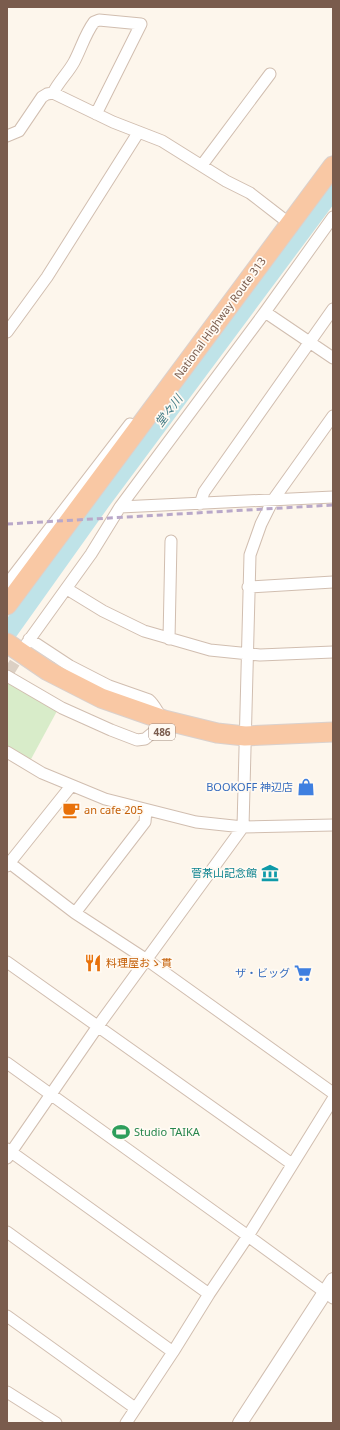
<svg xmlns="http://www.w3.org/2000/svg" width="340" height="1430" viewBox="0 0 340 1430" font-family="'Noto Sans','Noto Sans JP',sans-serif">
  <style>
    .green { fill: #d8ecc9 }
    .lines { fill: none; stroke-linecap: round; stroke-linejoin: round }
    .river { stroke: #bfe3e8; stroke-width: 18 }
    .minor-tunnel { stroke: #dcd0c4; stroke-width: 11; stroke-dasharray: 11 5.5; stroke-linecap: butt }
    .minor-casing { stroke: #d1beb0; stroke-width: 13 }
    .tertiary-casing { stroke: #d1beb0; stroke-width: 16 }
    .trunk-casing { stroke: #dad1cd; stroke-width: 21 }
    .minor { stroke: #fff; stroke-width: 11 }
    .tertiary { stroke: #fff; stroke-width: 14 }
    .trunk { stroke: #f9c8a4; stroke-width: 19 }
    .rail { stroke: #b9a8c9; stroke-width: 3; stroke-dasharray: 6 4; stroke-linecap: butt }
    .labels { text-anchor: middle; stroke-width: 3.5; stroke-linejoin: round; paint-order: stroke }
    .shield { fill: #fffaf3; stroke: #a28b7f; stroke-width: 1 }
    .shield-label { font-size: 10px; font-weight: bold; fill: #7a5c4d }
    .street-label { font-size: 11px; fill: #7a5c4d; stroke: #fffaf3 }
    .shop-label { font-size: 11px; fill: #366cbe; stroke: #fffaf3; text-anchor: end }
    .food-label { font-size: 11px; fill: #c56008; stroke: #fffaf3; text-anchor: start }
    .culture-label { font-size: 11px; fill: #0d838f; stroke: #fffaf3; text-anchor: end }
    .leisure-label { font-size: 11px; fill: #27864d; stroke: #fffaf3; text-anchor: start }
    .water-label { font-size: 12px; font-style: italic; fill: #437c86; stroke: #fffaf3 }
  </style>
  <rect width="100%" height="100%" fill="#fdf6ec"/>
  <!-- green -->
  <path class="green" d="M10 683 57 711 30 761 7 749V684Z"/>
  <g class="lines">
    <!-- river -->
    <path class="river" d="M7 634 101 502 333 190"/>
    <!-- minor-tunnel -->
    <path class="minor-tunnel" d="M9 672 23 649"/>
    <!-- minor casing -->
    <g class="minor-casing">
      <path id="minor" d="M53 93C59 81 68 73 74 62 81 49 85 34 94 22L99 20 141 24 96 114
        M7 136 19 131 42 97 47 94 53 93 113 122 162 141 226 181 250 193 290 224
        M202 165 270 74
        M265 312 333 358
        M7 332 47 277 138 133
        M200 504 204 492 333 309
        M120 507 333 497
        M7 584 130 424
        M248 587 333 582
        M67 589 103 611 144 631 210 650 260 655 333 652
        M29 639 70 666 109 686 149 700C155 705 157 712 162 718
        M169 639 171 541
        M27 643 91 554 120 507 265 312 333 217
        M7 676 62 708 111 730 137 740 145 739 156 730
        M7 752 42 773 105 799 196 822 243 827 333 825
        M7 861 75 913 147 960 333 1093
        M7 866 71 786
        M75 913 145 822 146 810
        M7 962 292 1164
        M7 1063 248 1236 333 1298
        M7 1149 209 1294
        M7 1158 98 1026 243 827 250 555 261 524 273 500 333 416
        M7 1232 173 1352
        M7 1316 135 1408
        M7 1392 56 1423
        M126 1423 173 1352 209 1294 248 1236 333 1099"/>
    </g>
    <!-- tertiary casing -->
    <g class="tertiary-casing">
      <path id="tertiary" d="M240 1423 333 1280"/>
    </g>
    <!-- trunk casing -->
    <g class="trunk-casing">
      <path id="trunk" d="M7 605 333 166
        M7 643 48 671 101 698 164 720 217 733 245 736 333 732"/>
    </g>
    <!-- minor -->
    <use href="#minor" class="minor"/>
    <!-- tertiary -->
    <use href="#tertiary" class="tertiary"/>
    <!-- trunk -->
    <use href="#trunk" class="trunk"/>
    <!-- rail -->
    <path class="rail" d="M7 524 333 505"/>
  </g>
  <!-- icons -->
  <defs>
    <g id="shop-bare" transform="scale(1.38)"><path d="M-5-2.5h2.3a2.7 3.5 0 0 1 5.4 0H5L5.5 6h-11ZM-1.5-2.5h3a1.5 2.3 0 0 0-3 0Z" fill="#3f7fe0" stroke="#fffaf3" stroke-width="2.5" paint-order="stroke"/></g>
    <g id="cafe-bare" transform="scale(1.38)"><path d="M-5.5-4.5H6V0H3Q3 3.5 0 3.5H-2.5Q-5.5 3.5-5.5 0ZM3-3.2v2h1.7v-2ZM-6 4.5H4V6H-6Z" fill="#e8710a" stroke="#fffaf3" stroke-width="2.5" paint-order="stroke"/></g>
    <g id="museum-bare" transform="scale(1.38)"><path d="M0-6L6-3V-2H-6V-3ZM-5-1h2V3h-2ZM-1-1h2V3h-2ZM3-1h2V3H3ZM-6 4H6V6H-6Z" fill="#0f9aa8" stroke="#fffaf3" stroke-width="2.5" paint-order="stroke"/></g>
    <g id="restaurant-bare" transform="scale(1.38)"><path d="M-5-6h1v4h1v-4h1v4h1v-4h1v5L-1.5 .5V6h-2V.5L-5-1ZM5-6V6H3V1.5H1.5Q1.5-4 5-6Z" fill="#e8710a" stroke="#fffaf3" stroke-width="2.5" paint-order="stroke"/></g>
    <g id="supermarket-bare" transform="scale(1.38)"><path d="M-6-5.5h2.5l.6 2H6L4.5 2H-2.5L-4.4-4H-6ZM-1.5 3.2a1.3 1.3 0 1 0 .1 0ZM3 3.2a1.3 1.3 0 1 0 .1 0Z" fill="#3f7fe0" stroke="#fffaf3" stroke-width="2.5" paint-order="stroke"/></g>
    <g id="stadium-bare" transform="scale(1.38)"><path d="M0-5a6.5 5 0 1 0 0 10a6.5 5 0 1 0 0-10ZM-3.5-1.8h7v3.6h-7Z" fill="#2e9e5b" stroke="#fffaf3" stroke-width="2.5" paint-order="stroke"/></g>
  </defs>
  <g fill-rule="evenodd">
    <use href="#shop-bare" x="306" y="787"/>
    <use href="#cafe-bare" x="71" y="810"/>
    <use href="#museum-bare" x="270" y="873"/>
    <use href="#restaurant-bare" x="93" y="963"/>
    <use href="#supermarket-bare" x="303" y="973"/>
    <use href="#stadium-bare" x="121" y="1132"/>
  </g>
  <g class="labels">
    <!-- shield labels -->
    <rect class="shield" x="149" y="724" width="26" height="16" rx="3"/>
    <g class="shield-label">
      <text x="162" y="736">486</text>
    </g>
    <!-- street labels -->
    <g class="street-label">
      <text transform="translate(220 318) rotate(-54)" y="4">National Highway Route 313</text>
    </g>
    <!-- shop labels -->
    <g class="shop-label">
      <text x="293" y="791">BOOKOFF 神辺店</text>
      <text x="290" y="977">ザ・ビッグ</text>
    </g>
    <!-- food labels -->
    <g class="food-label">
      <text x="84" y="814">an cafe 205</text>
      <text x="106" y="967">料理屋おゝ貫</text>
    </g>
    <!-- culture labels -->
    <g class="culture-label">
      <text x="257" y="877">菅茶山記念館</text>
    </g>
    <!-- leisure labels -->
    <g class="leisure-label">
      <text x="134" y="1136">Studio TAIKA</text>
    </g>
    <!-- water labels -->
    <g class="water-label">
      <text transform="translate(169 411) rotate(-53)" y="4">堂々川</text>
    </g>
  </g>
  <!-- border -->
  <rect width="340" height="1430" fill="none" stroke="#7a5c4d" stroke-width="16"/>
</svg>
